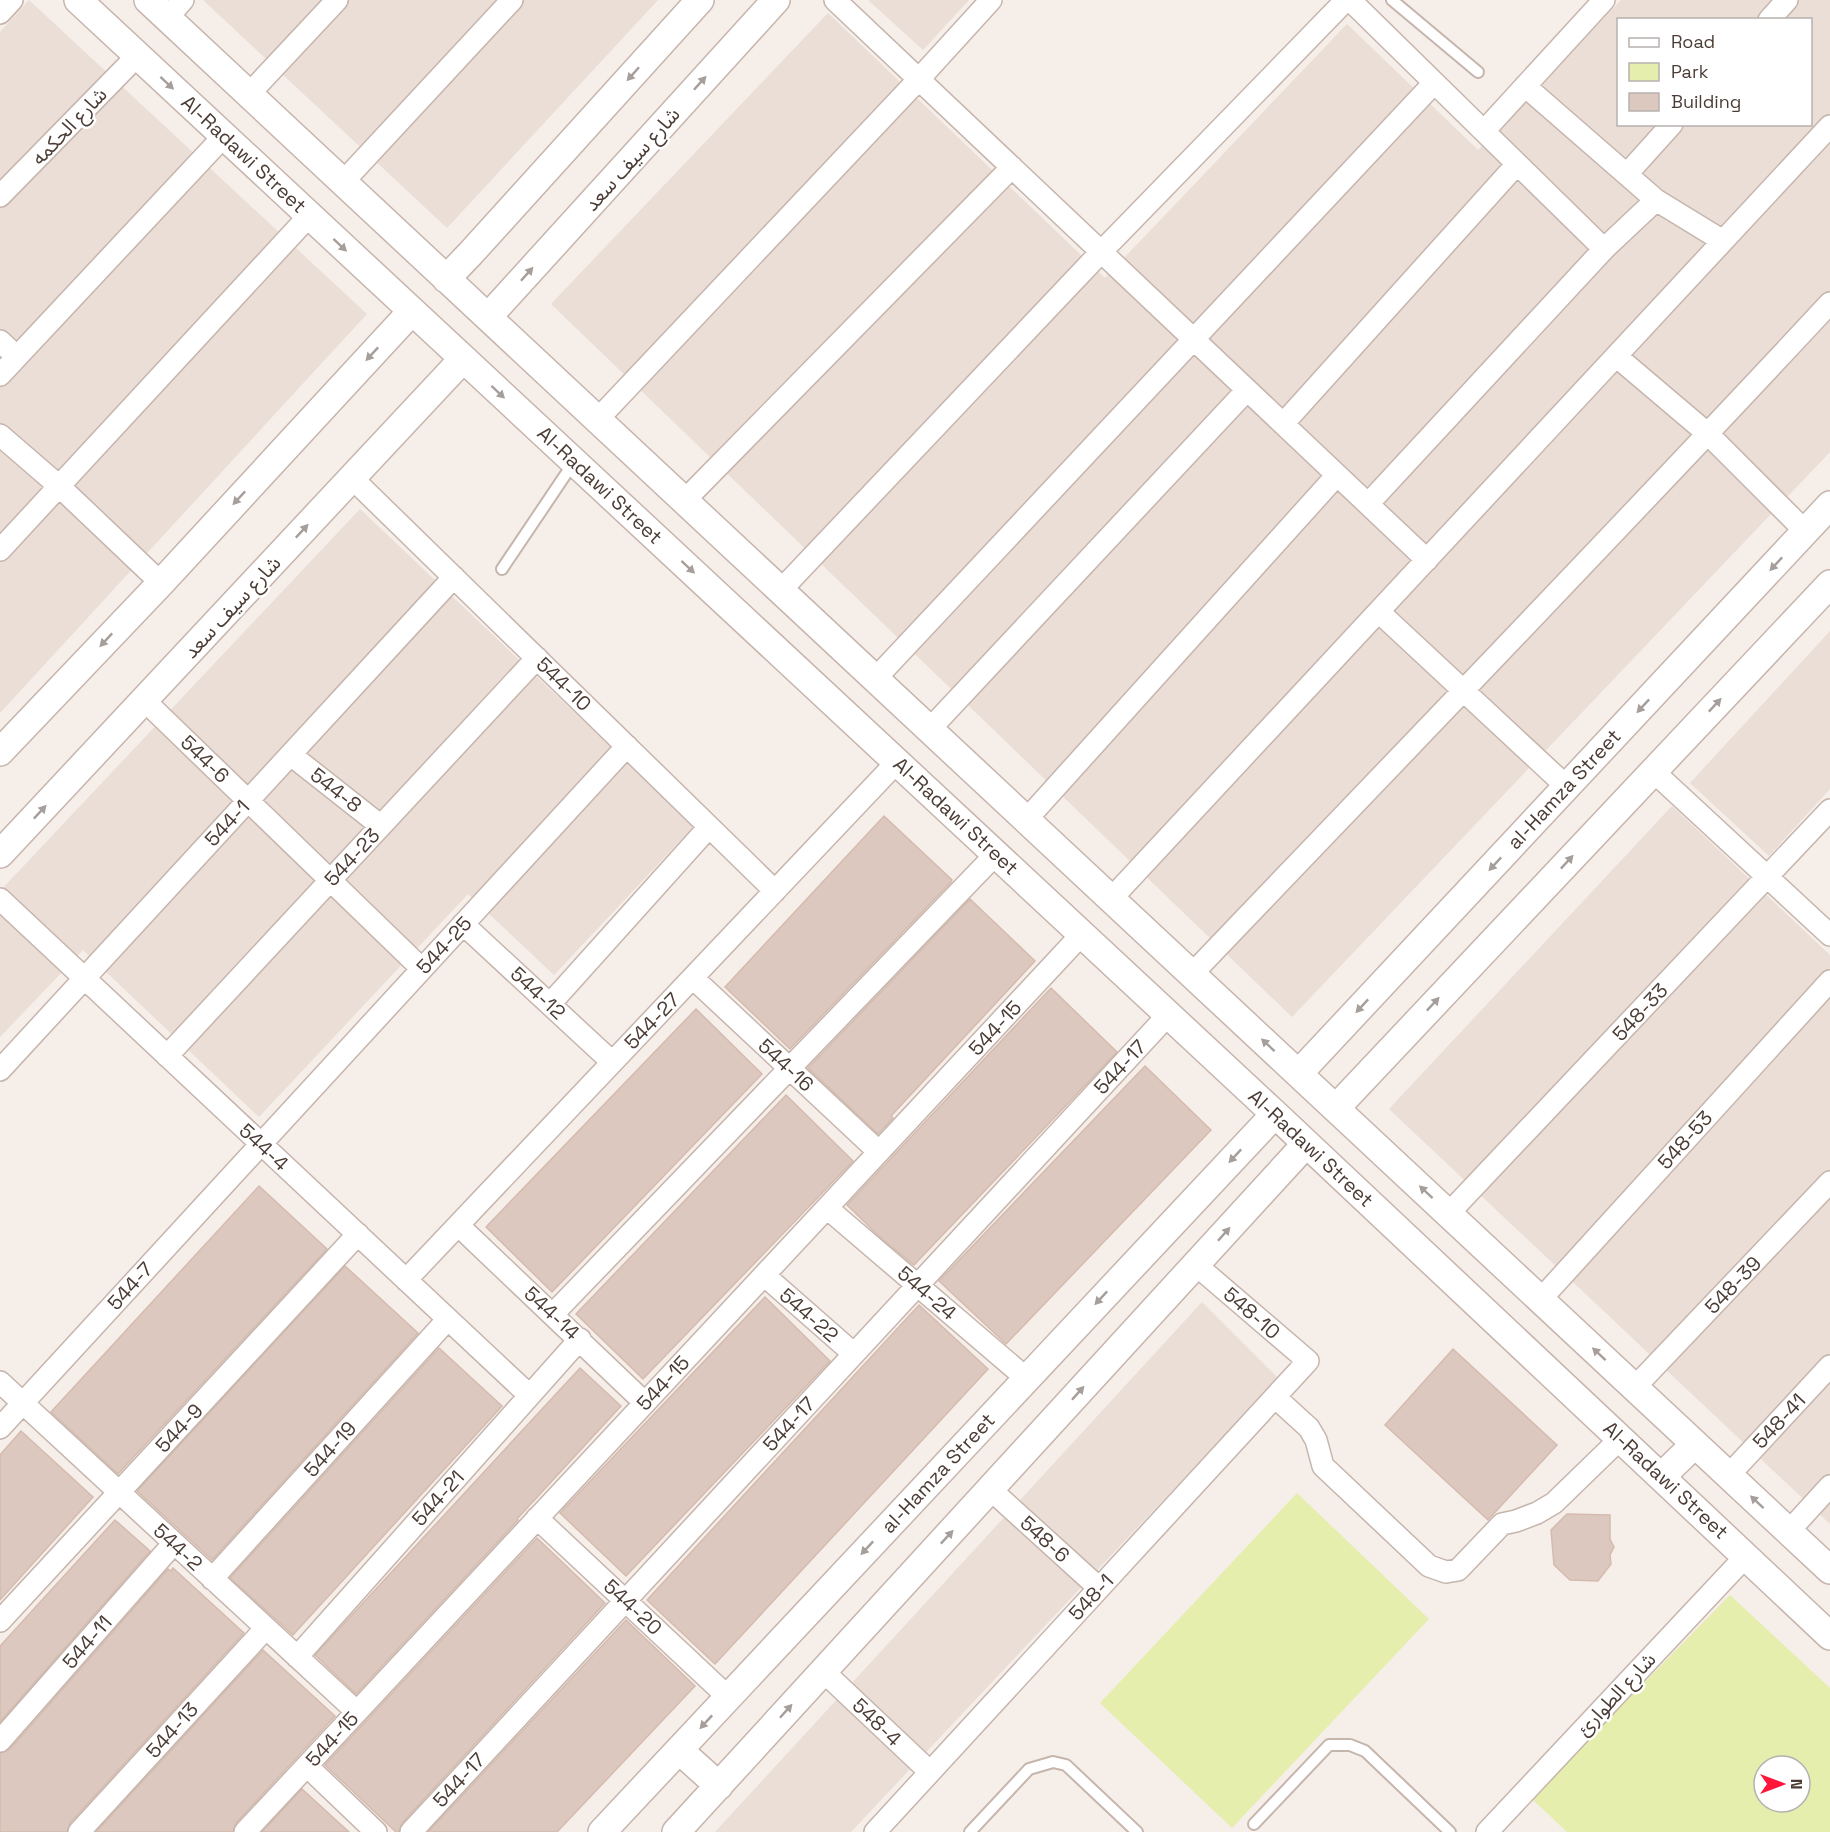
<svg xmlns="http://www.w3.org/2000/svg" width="1830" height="1832" viewBox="0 0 1830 1832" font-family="'Space Grotesk','Noto Sans Arabic',sans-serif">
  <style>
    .residential { fill: #eaded6; fill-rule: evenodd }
    .green { fill: #e5eead; fill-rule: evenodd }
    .building { fill: #dcc8bf; stroke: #d5bbaf; stroke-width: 1.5 }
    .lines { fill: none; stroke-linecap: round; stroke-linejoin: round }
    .service-casing { stroke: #c6b5ad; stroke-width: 14 }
    .minor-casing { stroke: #c6b5ad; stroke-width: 24 }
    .tertiary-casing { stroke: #c6b5ad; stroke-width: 30 }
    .service { stroke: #fff; stroke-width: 10 }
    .minor { stroke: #fff; stroke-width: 21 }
    .tertiary { stroke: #fff; stroke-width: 27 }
    .oneway { fill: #a59e9a }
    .labels { text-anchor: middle; stroke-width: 5; stroke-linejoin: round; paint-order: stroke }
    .street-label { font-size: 20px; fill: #4b3c36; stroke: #fff }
  </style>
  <rect width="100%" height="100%" fill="#f6eee9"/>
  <!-- residential -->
  <path class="residential" d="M29 0 367 314 0 713V32Z
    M203 0H658L447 228Z
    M868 0H969L923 50Z
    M1621 0H1830V452L1292 1017 551 304 828 13 1105 278 1347 24 1478 150ZM1618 20H1810V124H1618Z
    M360 509 694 826 554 975 468 894 259 1117 83 950 0 1037V891Z
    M1830 631V789L1769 856 1690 783Z
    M1672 806 1830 955V1524L1389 1109Z
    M1202 1302 1278 1378 851 1832H715Z"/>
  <!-- green -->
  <path class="green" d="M1297 1493 1429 1619 1232 1828 1100 1703Z
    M1730 1595 1830 1688V1832H1567L1531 1798ZM1764 1766H1800V1802H1764Z"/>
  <!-- building -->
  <path class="building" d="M884 816 952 880 951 882 790 1049 725 987Z
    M970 899 1035 961 891 1116 893 1118 878 1134 808 1068Z
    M1051 988 1117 1052 914 1265 882 1239 847 1205Z
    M696 1009 762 1074 552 1292 486 1227Z
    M1145 1066 1211 1130 1006 1344 939 1281Z
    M786 1095 853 1161 643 1379 576 1314Z
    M259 1186 327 1249 118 1474 51 1412Z
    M345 1266 418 1333 212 1560 137 1491Z
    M765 1297 830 1361 626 1576 560 1513Z
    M919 1305 988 1369 715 1664 647 1600Z
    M439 1348 502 1406 293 1635 230 1578Z
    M1453 1349 1557 1445 1488 1520 1385 1425Z
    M580 1368 621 1406 517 1519 518 1520 356 1694 315 1655Z
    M21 1431 93 1497 0 1600V1455Z
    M1567 1514 1610 1515V1539L1614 1547 1610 1555 1611 1564 1598 1581 1570 1580 1554 1565 1551 1530Z
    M115 1520 150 1551 0 1722V1646Z
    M537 1538 605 1603 402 1823 399 1832H396L325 1765Z
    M173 1568 244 1633 70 1823 67 1832H0V1753L10 1749 168 1569 171 1571Z
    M626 1620 695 1686 557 1832H428Z
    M263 1650 335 1716 236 1823 233 1832H96Z
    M302 1789 349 1832H262Z"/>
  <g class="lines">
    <!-- service casing -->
    <g class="service-casing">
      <path id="service" d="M1392 0 1478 72
        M502 569 574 462
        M1254 1824 1329 1745H1350L1365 1751 1450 1832
        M970 1832 1029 1769 1053 1762 1066 1765 1137 1832"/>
    </g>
    <!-- minor casing -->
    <g class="minor-casing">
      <path id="minor" d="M835 0 1427 560
        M1350 0 1604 249
        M0 13 12 0
        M167 18 183 0
        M1769 20 1787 0
        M1525 86 1656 200 1723 241
        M249 94 337 0
        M1484 131 1604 0
        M1627 174 1672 124
        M343 182 512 0
        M0 196 138 55
        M0 341 17 357
        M1616 356 1708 434 1806 532
        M0 375 224 136
        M597 420 919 79 991 0
        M1283 424 1517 164
        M0 435 59 486 161 583
        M352 478 775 891
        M684 501 1012 167
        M1368 504 1604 249 1656 200
        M0 550 309 216
        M780 591 1101 252 1346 0
        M1379 612 1567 787
        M875 679 1434 83
        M144 700 422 969
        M929 730 1247 390
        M291 755 381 826
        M1653 771 1830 935
        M1026 820 1337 475
        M0 899 529 1395
        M1111 899 1830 126
        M463 924 612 1062
        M1192 974C1405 751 1620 529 1830 303
        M693 978 879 1152
        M550 1004 709 827
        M167 1056 537 658
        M0 1070 454 577
        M827 1208 1026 1378
        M1449 1213 1830 810
        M458 1225 645 1403
        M764 1275 854 1354
        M406 1280 897 762
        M1541 1299 1830 981
        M553 1314 996 854
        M0 1382 357 1712
        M1635 1387 1830 1182
        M1275 1397 1309 1428 1316 1440 1323 1466 1429 1566 1446 1572 1458 1570 1502 1524 1516 1521 1537 1513 1554 1503 1621 1438
        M0 1428 627 746
        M1729 1475 1830 1366
        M990 1489 1099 1588
        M537 1518 728 1697
        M1789 1531 1830 1486
        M212 1579 448 1319
        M0 1621 358 1234
        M297 1657 580 1339
        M823 1671 930 1772
        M0 1741 174 1543
        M307 1766 376 1832
        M79 1832 266 1628
        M245 1832 1082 934
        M411 1832 1168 1015
        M875 1832 1308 1361 1196 1265
        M1487 1832 1746 1556"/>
    </g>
    <!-- tertiary casing -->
    <g class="tertiary-casing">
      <path id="tertiary" d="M78 0 1275 1114 1830 1636
        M148 0 1830 1570
        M446 279 470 254 700 0
        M488 317 776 0
        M0 752 161 583 412 311
        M0 854 463 359
        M1299 1073 1830 505
        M1336 1108 1830 584
        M1662 1476 1695 1444
        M679 1750 719 1786
        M602 1832 1275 1114
        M676 1832 1306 1144"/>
    </g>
    <!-- service -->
    <use href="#service" class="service"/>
    <!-- minor -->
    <use href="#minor" class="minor"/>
    <!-- tertiary -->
    <use href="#tertiary" class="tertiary"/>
  </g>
  <!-- one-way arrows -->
  <defs><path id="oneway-solid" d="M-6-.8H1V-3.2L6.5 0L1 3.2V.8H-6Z" transform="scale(1.5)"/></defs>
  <g class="oneway">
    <use href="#oneway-solid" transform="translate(633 74) rotate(132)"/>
    <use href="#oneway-solid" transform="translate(167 83) rotate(43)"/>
    <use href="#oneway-solid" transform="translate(700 83) rotate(-48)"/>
    <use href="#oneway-solid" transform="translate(340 245) rotate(43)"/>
    <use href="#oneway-solid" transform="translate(527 274) rotate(-48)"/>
    <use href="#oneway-solid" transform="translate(372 354) rotate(133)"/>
    <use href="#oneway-solid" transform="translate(498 392) rotate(43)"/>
    <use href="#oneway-solid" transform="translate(239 498) rotate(133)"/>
    <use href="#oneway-solid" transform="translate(302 531) rotate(-47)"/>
    <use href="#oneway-solid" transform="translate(1776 564) rotate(133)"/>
    <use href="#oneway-solid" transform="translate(688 567) rotate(43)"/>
    <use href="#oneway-solid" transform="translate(106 640) rotate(133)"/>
    <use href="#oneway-solid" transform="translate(1715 705) rotate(-47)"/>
    <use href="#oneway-solid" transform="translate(1643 706) rotate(133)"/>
    <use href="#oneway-solid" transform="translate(40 812) rotate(-47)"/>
    <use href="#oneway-solid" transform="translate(1567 862) rotate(-47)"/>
    <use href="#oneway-solid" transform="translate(1495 864) rotate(133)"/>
    <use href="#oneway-solid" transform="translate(1433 1004) rotate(-47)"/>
    <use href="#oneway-solid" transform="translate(1362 1006) rotate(133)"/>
    <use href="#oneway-solid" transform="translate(1268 1045) rotate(-137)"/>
    <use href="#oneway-solid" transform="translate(1235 1156) rotate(133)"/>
    <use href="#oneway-solid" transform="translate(1426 1192) rotate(-137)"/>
    <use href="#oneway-solid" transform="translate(1224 1234) rotate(-48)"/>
    <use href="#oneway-solid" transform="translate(1101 1298) rotate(133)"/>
    <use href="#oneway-solid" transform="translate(1599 1354) rotate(-137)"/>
    <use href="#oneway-solid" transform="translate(1078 1393) rotate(-48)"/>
    <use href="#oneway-solid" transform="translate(1757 1502) rotate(-137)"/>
    <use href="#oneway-solid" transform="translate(947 1537) rotate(-47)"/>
    <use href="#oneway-solid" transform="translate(867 1548) rotate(133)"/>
    <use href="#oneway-solid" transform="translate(786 1711) rotate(-48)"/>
    <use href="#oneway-solid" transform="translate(706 1722) rotate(133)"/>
  </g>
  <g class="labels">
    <!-- street labels -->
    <g class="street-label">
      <text transform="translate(69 126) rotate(-46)" y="7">شارع الحكمه</text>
      <text transform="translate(244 154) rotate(43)" y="7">Al-Radawi Street</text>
      <text transform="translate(632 159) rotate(-48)" y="7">شارع سيف سعد</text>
      <text transform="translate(600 485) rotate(43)" y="7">Al-Radawi Street</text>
      <text transform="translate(232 607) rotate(-47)" y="7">شارع سيف سعد</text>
      <text transform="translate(564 684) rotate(44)" y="7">544-10</text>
      <text transform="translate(205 759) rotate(44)" y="7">544-6</text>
      <text transform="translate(1564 789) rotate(-47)" y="7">al-Hamza Street</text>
      <text transform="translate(336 790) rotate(38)" y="7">544-8</text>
      <text transform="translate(956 816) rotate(43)" y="7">Al-Radawi Street</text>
      <text transform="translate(227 823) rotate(-47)" y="7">544-1</text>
      <text transform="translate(352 857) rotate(-47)" y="7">544-23</text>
      <text transform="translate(444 945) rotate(-47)" y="7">544-25</text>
      <text transform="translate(538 993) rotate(43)" y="7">544-12</text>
      <text transform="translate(1640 1012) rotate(-47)" y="7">548-33</text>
      <text transform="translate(652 1021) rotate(-46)" y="7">544-27</text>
      <text transform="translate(995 1028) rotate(-47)" y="7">544-15</text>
      <text transform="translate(786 1065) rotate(43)" y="7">544-16</text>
      <text transform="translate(1120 1067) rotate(-47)" y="7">544-17</text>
      <text transform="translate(1685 1140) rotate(-48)" y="7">548-53</text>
      <text transform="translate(264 1147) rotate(43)" y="7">544-4</text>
      <text transform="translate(1311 1148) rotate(43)" y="7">Al-Radawi Street</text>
      <text transform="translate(1733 1285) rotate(-46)" y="7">548-39</text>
      <text transform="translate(130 1286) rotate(-48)" y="7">544-7</text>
      <text transform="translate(927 1293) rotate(41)" y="7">544-24</text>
      <text transform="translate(552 1313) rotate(43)" y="7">544-14</text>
      <text transform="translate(1252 1313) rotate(41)" y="7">548-10</text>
      <text transform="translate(809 1315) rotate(41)" y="7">544-22</text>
      <text transform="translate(663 1383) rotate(-47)" y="7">544-15</text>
      <text transform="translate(1779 1421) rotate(-47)" y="7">548-41</text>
      <text transform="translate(789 1424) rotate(-47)" y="7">544-17</text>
      <text transform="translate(179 1428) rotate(-47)" y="7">544-9</text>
      <text transform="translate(330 1449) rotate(-48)" y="7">544-19</text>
      <text transform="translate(938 1473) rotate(-47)" y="7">al-Hamza Street</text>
      <text transform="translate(1666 1480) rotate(43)" y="7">Al-Radawi Street</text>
      <text transform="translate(438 1498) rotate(-48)" y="7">544-21</text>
      <text transform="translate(1045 1539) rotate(42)" y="7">548-6</text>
      <text transform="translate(178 1547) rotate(43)" y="7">544-2</text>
      <text transform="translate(1091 1597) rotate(-47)" y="7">548-1</text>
      <text transform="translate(633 1607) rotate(43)" y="7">544-20</text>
      <text transform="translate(87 1642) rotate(-49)" y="7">544-11</text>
      <text transform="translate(1616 1694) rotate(-47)" y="7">شارع الطوارئ</text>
      <text transform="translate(877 1722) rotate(44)" y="7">548-4</text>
      <text transform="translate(172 1730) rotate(-48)" y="7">544-13</text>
      <text transform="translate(332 1739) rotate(-47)" y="7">544-15</text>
      <text transform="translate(459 1780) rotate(-47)" y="7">544-17</text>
    </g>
  </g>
  <!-- legend -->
  <rect x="1617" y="18" width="195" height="108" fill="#ffffff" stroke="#b7b1af" stroke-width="1.5"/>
  <rect x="1629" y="38" width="30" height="9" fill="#ffffff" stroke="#b7b1af" stroke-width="1.5"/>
  <text x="1671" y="48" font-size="18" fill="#4b3c36">Road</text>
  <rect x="1629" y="63" width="30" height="18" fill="#e5eead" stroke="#b7b1af" stroke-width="1.5"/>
  <text x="1671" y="78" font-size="18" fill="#4b3c36">Park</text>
  <rect x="1629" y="93" width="30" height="18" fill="#dcc8bf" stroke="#b7b1af" stroke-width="1.5"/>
  <text x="1671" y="108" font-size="18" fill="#4b3c36">Building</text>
  <!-- north arrow -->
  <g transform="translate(1782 1784) rotate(90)"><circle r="28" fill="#ffffff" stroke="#b7b1af" stroke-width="1.5"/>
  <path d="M0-4.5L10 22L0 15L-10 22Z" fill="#ff1639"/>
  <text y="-9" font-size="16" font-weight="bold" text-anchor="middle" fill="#4b3c36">N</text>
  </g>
</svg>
